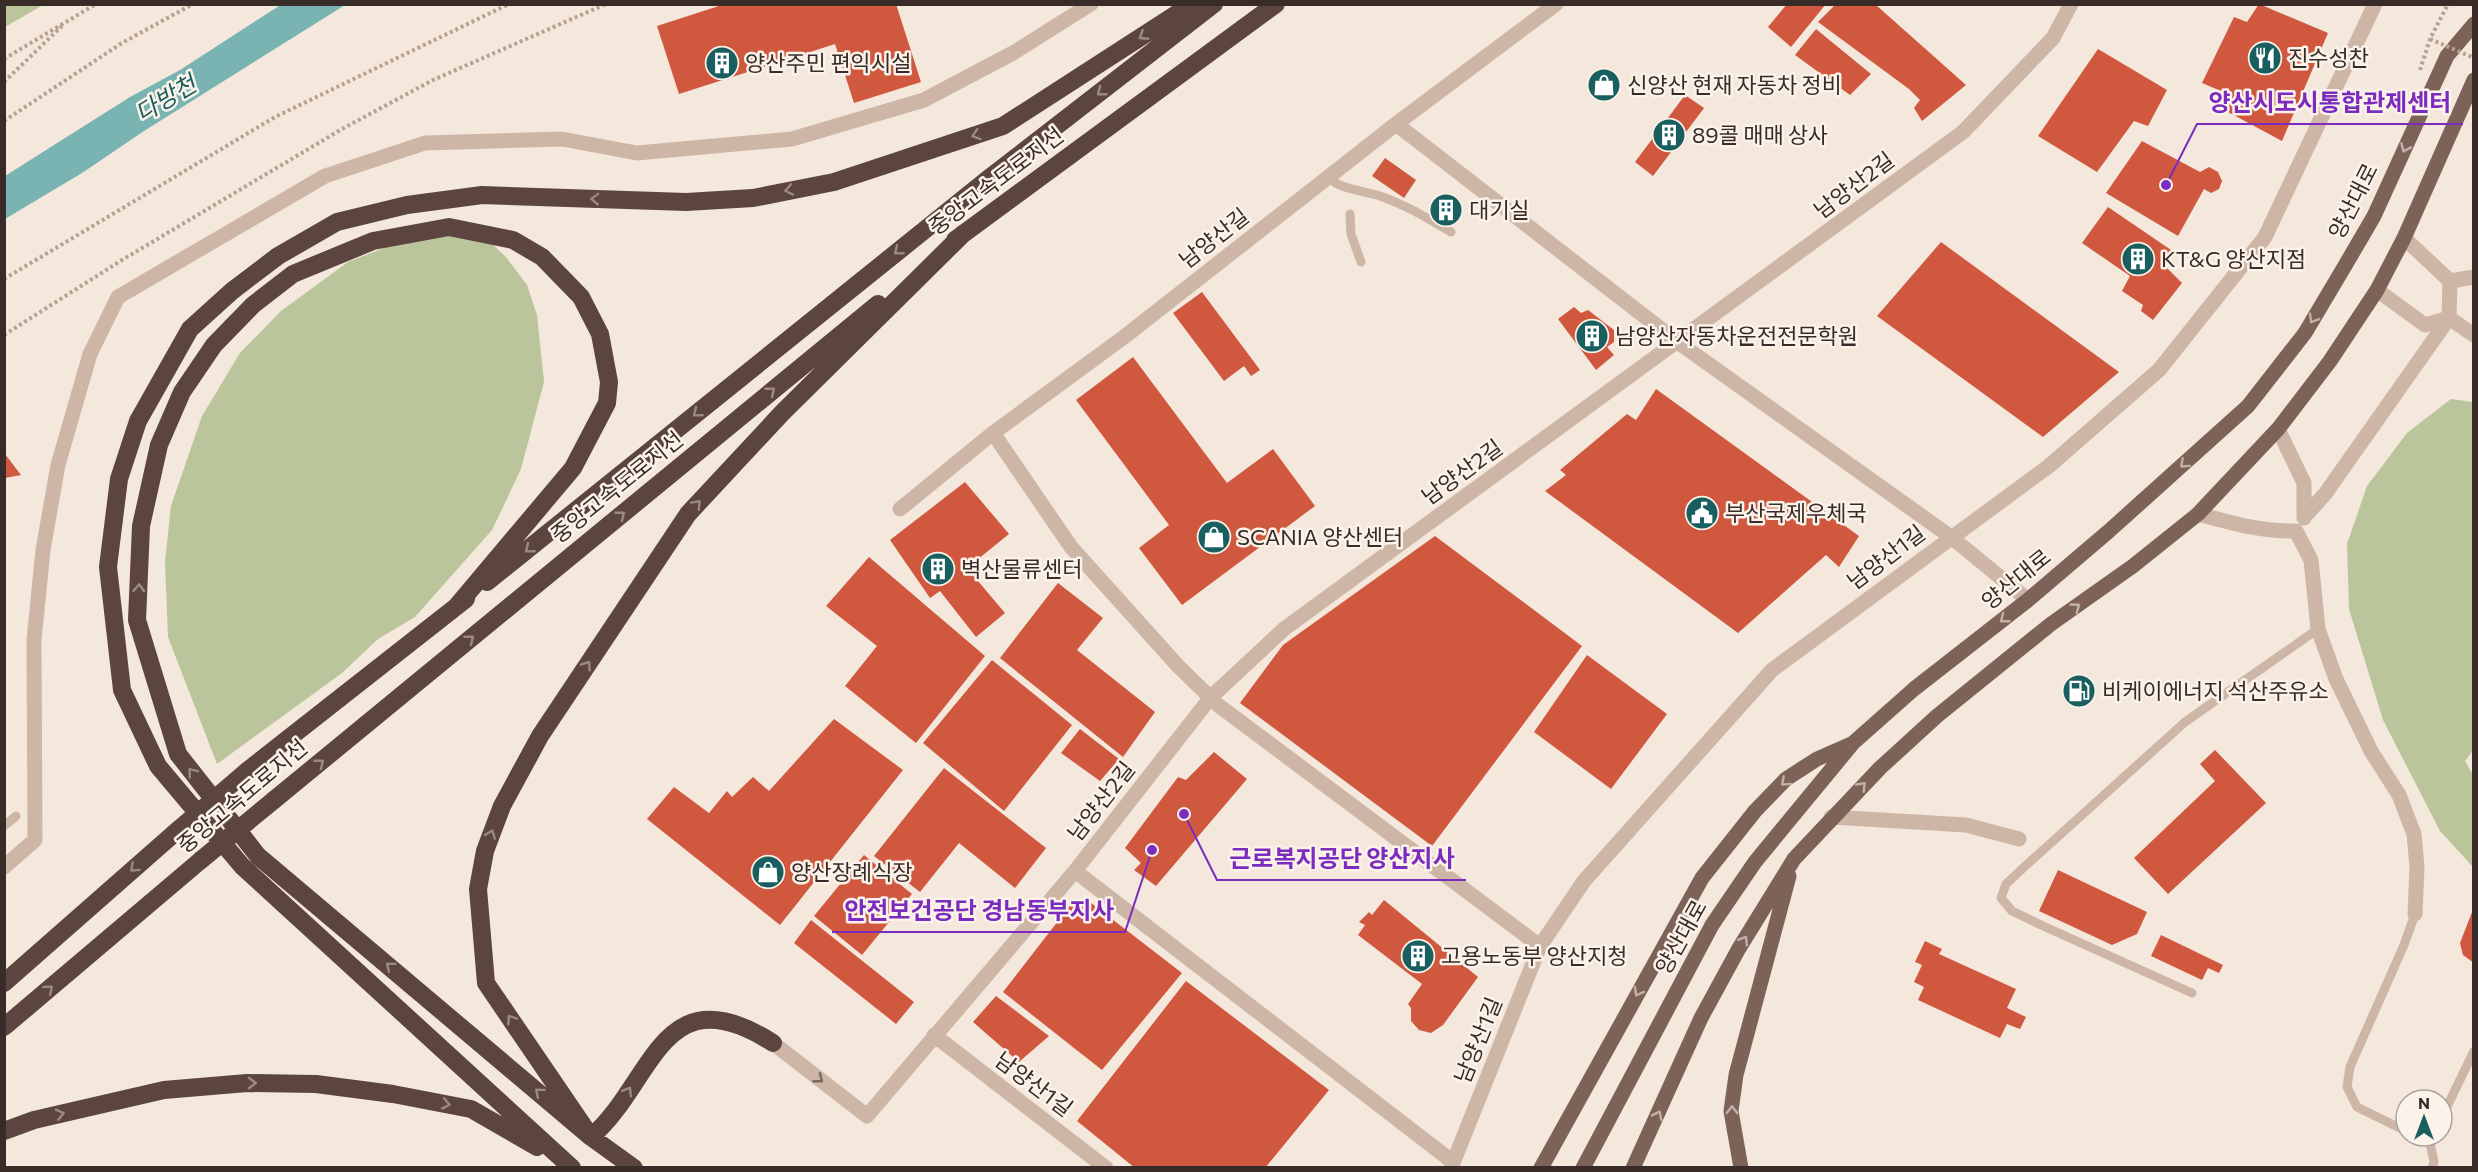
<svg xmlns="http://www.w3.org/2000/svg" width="2478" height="1172" viewBox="0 0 2478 1172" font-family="Commissioner,'Noto Sans KR',sans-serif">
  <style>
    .green { fill: #bac59b }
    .water { fill: #79b4b2 }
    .building { fill: #d0583f }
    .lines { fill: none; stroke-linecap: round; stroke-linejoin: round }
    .path { stroke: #baa091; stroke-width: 4; stroke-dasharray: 3 3; stroke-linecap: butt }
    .lane { stroke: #ceb6a7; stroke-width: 9 }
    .street { stroke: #ceb6a7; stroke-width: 15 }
    .primary { stroke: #7d6258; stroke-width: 15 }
    .highway { stroke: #5b453e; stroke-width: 18 }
    .path-bridge { stroke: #baa091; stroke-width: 4; stroke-dasharray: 3 3; stroke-linecap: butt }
    .highway-bridge { stroke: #5b453e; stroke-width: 18 }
    .oneway { stroke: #9b8a82 }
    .oneway2 { stroke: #c2b1a8 }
    .oneway3 { stroke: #7c6a61 }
    .labels { text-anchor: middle; stroke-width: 5; stroke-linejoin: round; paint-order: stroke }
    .poi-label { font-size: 22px; fill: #392c28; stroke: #fbf2e9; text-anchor: start }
    .street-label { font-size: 22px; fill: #392c28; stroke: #fbf2e9 }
    .water-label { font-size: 24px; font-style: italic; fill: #1a5f5f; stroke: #fbf2e9 }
    .leader { fill: none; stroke: #7b2cbf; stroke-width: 2 }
    .callout-dot { fill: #7b2cbf; stroke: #fbf2e9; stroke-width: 2 }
    .callout-label { font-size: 24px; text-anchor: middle; font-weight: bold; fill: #7b2cbf; stroke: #fbf2e9; stroke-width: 5; stroke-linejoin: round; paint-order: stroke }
  </style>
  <rect width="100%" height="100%" fill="#f4e7dc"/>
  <!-- green -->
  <path class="green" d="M5 4H43V5L5 27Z
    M451 230 491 243 506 257 527 285 537 315 544 382 521 469 492 530 415 617 378 639 342 673 217 764 168 637 165 562 171 506 202 416 240 353 281 311 348 262 415 236Z
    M2451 399 2473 402 2474 749 2465 761 2473 775V867L2440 831 2383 720 2349 609 2347 544 2367 486 2407 433Z"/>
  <!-- water -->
  <path class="water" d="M282 4 345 5 144 131 82 173 5 219V176L130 97 180 70Z"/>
  <!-- building -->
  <path class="building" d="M725 4H896L921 82 854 103 835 44 679 94 657 26Z
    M1787 4H1826L1791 47 1768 27Z
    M2259 4 2328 33 2282 141 2215 105 2221 91 2202 83 2234 17 2247 22Z
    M1835 5H1876L1966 85 1922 121 1914 108 1920 100 1909 89 1818 22Z
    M1816 29 1871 74 1850 95 1795 55Z
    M2098 49 2167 90 2148 126 2134 121 2097 172 2038 136Z
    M1685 95 1704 108 1653 176 1635 162Z
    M2142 141 2200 172 2209 167 2218 172 2222 181 2219 189 2211 193 2204 189 2178 236 2106 193Z
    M1385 158 1416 180 1404 198 1372 176Z
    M1442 199 1460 213 1450 223 1434 207Z
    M2108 207 2174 252 2165 266 2182 283 2153 320 2141 311 2143 305 2122 291 2130 276 2082 243Z
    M1941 242 2119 372 2043 437 1877 316Z
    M1202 292 1260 370 1251 376 1244 366 1224 381 1173 313Z
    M1574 307 1581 313 1588 310 1614 330V342L1607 347 1614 355 1596 370 1558 319Z
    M1133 357 1227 483 1273 449 1315 506 1182 605 1139 548 1169 525 1076 400Z
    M1656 389 1859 536 1839 567 1826 555 1738 633 1545 491 1566 475 1560 470 1627 414 1636 420Z
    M5 454 21 475 5 478Z
    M965 482 1009 534 967 568 1005 613 976 637 940 591 930 598 890 540Z
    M1435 536 1582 646 1432 846 1240 703 1283 645Z
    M869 557 985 656 916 743 845 686 877 646 826 606Z
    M1058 583 1103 618 1077 650 1155 712 1123 757 1000 658Z
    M1587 655 1667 714 1611 789 1534 732Z
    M992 660 1072 725 1004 811 923 743Z
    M834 719 903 770 780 925 647 819 674 787 709 813 727 791 732 797 753 777 769 791Z
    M1080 729 1119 759 1100 781 1061 753Z
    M2215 750 2266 803 2168 894 2134 858 2215 781 2200 764Z
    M1214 752 1247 779 1156 886 1134 870 1141 863 1125 848 1178 777 1186 780Z
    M944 768 1046 848 1015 888 959 843 920 892 874 856Z
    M864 855 912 894 862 955 814 916Z
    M2058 870 2147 912 2137 934 2112 945 2039 911Z
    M1086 899 1182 973 1102 1070 1003 992 1072 903Z
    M1384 900 1478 977 1443 1025 1431 1033 1419 1030 1411 1021V1008L1408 1004 1422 984 1358 935 1365 925 1359 922 1369 912 1372 915Z
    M2474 907V963L2463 955 2460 943Z
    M811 920 914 1002 896 1024 794 943Z
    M2161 935 2223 965 2219 973 2208 968 2202 980 2151 956Z
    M1925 941 1942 949 1939 954 2016 989 2007 1008 2026 1017 2020 1029 2007 1024 2000 1038 1918 1000 1924 987 1914 982 1922 965 1915 962Z
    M1186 981 1329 1090 1265 1168H1135L1077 1121Z
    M996 996 1049 1036 1019 1062 973 1022Z"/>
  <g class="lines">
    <!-- path -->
    <path class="path" d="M4 59 96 4
      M2420 70 2430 39 2448 4
      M4 82 62 26
      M4 121 122 43 193 4
      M4 279 275 117 509 4
      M4 335 122 260 342 129 433 80 606 4"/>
    <!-- lane -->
    <path class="lane" d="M1328 178C1343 190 1361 190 1380 196 1406 205 1427 218 1451 232
      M1350 214 1351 234 1361 262
      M4 826 16 816
      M2192 993 2041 925 2012 911 2001 898 2006 884 2022 869 2185 722 2318 629
      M2442 1117 2474 1051
      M2406 1131 2357 1107 2347 1087 2350 1067 2404 945 2415 914
      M2416 1136 2430 1143 2433 1136
      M2430 1143 2434 1162 2432 1168"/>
    <!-- street -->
    <path class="street" d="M1396 124 1679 343 1951 537 2028 600
      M2404 238 2450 281 2474 277
      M2377 290 2425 325 2449 318 2450 281
      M2278 429 2304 483V518
      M993 433 1071 547 1178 666 1218 705 1540 946
      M900 509 993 433 1124 337 1396 124 1556 4
      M2198 514C2231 523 2262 532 2296 531L2311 560 2318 629 2336 679 2371 751 2399 795 2414 834 2417 867 2415 914
      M2306 515 2325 494 2449 318 2474 335
      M1831 817 1966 825 2019 839
      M4 867 35 840 34 640 43 550 58 465 90 354 118 297 325 176 425 143 562 139 637 153 792 139 924 100 1013 53 1091 4
      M1075 871 1453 1162
      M934 1035 1106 1168
      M773 1043 867 1116 1075 871 1211 697 1284 629 1963 132 2053 38 2071 4
      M1451 1168 1540 946 1584 881 1772 670 2049 466 2159 370 2265 237 2375 4"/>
    <!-- primary -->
    <path class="primary" d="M1541 1168 1702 878 1755 811 1786 779 1817 759 1851 744
      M1583 1168 1712 925 1755 862 1853 743 1914 689 2028 600 2109 531 2248 406 2305 333 2346 264 2374 216 2447 56 2474 24
      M1633 1168 1701 1018 1738 950 1794 859 1880 768 1937 716 2051 624 2133 566 2198 514 2278 429 2330 361 2377 290 2404 238 2474 80
      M1741 1168 1731 1111 1736 1075 1789 876"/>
    <!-- highway -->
    <path class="highway" d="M955 240 1276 4
      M487 582 988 179 1214 4
      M456 607 573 468 607 403 609 382 600 334 581 297 542 257 513 240 449 227 373 241 293 274 253 305 214 345 182 392 159 445 141 526 137 620 178 754 258 856 591 1137 634 1168
      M247 771 466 599
      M274 800 878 304
      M4 983 178 830
      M4 1027 201 860
      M773 1043C661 971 654 1083 591 1137L486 983 478 889 485 851 502 806 540 736 688 514 782 413 964 233
      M4 1131 34 1120 164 1090 247 1083 316 1084 393 1094 471 1109 537 1147
      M572 1168 242 866 158 766 122 690 108 567 119 479 138 421 190 329 232 291 278 256 337 222 407 205 482 195 686 202 753 198 834 182 1003 126 1192 4"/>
    <!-- path-bridge -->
    <path class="path-bridge" d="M2430 39 2474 58"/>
    <!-- highway-bridge -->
    <path class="highway-bridge" d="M178 830 247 771
      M201 860 274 800"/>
  </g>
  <!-- one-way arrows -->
  <defs><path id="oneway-chevron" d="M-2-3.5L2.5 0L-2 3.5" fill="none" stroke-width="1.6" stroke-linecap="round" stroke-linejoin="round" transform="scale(1.5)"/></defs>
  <g class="oneway">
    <use href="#oneway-chevron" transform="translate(1143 36) rotate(147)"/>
    <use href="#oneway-chevron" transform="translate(1101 92) rotate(142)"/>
    <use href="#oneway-chevron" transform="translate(976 135) rotate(163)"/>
    <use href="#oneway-chevron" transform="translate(789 190) rotate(169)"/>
    <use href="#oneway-chevron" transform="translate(595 199) rotate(-178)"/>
    <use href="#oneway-chevron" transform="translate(898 251) rotate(141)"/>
    <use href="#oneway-chevron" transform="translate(771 391) rotate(-39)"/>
    <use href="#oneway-chevron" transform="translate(697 413) rotate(141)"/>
    <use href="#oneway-chevron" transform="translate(697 504) rotate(-47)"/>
    <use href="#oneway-chevron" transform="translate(621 515) rotate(-39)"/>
    <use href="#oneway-chevron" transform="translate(529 549) rotate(141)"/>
    <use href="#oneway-chevron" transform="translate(139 588) rotate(-87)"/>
    <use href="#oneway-chevron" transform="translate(470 639) rotate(-39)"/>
    <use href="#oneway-chevron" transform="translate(587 665) rotate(-56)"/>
    <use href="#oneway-chevron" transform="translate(320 763) rotate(-39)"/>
    <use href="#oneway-chevron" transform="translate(192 772) rotate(-128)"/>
    <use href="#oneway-chevron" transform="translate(491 834) rotate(-69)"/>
    <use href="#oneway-chevron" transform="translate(134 868) rotate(138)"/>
    <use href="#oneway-chevron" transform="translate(390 966) rotate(-140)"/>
    <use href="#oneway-chevron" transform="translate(49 989) rotate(-40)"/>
    <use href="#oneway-chevron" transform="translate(511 1019) rotate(-124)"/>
    <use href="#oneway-chevron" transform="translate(252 1083) rotate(-1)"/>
    <use href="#oneway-chevron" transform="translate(628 1091) rotate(-58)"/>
    <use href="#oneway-chevron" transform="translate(539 1092) rotate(-140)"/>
    <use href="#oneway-chevron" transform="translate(446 1104) rotate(11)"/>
    <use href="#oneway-chevron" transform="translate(60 1114) rotate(-13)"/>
  </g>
  <g class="oneway2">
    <use href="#oneway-chevron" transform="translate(2405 148) rotate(114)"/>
    <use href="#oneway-chevron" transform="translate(2313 319) rotate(121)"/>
    <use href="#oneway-chevron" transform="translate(2184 464) rotate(138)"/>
    <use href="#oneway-chevron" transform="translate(2076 607) rotate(-36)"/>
    <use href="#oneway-chevron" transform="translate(2004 619) rotate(142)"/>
    <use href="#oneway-chevron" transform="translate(1785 782) rotate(138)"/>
    <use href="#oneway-chevron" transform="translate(1862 786) rotate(-46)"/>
    <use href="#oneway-chevron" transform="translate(1744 940) rotate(-58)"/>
    <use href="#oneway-chevron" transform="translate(1638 992) rotate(119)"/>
    <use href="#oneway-chevron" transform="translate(1732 1110) rotate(-89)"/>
    <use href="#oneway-chevron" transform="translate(1658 1115) rotate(-64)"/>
  </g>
  <use class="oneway3" href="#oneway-chevron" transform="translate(819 1079) rotate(38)"/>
  <!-- icons -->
  <defs>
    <g id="restaurant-disc" transform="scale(1.725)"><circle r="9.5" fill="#1a5f5f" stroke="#fbf2e9"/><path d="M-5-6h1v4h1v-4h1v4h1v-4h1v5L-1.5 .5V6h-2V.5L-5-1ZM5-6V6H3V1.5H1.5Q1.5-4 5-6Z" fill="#fff"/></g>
    <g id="building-disc" transform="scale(1.725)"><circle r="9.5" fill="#1a5f5f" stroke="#fbf2e9"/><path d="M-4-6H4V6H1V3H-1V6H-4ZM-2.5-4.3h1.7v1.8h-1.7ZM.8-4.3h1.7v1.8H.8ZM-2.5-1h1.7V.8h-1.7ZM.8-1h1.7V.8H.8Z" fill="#fff"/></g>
    <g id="shop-disc" transform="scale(1.725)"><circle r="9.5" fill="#1a5f5f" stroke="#fbf2e9"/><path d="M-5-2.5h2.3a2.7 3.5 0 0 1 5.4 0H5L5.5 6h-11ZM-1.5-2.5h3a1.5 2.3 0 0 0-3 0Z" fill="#fff"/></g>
    <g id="civic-disc" transform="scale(1.725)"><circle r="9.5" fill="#1a5f5f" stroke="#fbf2e9"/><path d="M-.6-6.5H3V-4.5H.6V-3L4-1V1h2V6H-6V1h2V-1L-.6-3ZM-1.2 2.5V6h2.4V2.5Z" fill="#fff"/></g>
    <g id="fuel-disc" transform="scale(1.725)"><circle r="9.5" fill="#1a5f5f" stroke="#fbf2e9"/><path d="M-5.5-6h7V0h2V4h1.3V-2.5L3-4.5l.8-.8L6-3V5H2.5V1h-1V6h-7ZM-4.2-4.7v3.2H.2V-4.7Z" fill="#fff"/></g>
  </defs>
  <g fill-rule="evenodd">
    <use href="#restaurant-disc" x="2265" y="58"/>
    <use href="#building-disc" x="722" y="63"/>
    <use href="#shop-disc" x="1604" y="85"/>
    <use href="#building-disc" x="1669" y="135"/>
    <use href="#building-disc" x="1446" y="210"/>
    <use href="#building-disc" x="2138" y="259"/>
    <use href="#building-disc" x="1592" y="336"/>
    <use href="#civic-disc" x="1702" y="513"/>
    <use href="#shop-disc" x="1214" y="537"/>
    <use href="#building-disc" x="938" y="569"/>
    <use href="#fuel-disc" x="2079" y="691"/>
    <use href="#shop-disc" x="768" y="872"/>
    <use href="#building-disc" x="1418" y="956"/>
  </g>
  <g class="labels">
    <!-- poi labels -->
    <g class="poi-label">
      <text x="2288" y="66">진수성찬</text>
      <text x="745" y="71">양산주민 편익시설</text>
      <text x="1627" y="93">신양산 현재 자동차 정비</text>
      <text x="1692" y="143">89콜 매매 상사</text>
      <text x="1469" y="218">대기실</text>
      <text x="2161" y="267">KT&amp;G 양산지점</text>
      <text x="1615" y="344">남양산자동차운전전문학원</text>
      <text x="1725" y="521">부산국제우체국</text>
      <text x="1237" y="545">SCANIA 양산센터</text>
      <text x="961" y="577">벽산물류센터</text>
      <text x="2102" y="699">비케이에너지 석산주유소</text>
      <text x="791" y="880">양산장례식장</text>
      <text x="1441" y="964">고용노동부 양산지청</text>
    </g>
    <!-- street labels -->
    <g class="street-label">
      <text transform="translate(996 181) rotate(-37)" y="8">중앙고속도로지선</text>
      <text transform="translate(1854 185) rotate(-37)" y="8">남양산2길</text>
      <text transform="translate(2353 201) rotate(-63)" y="8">양산대로</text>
      <text transform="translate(1214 238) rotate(-38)" y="8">남양산길</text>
      <text transform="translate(1462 472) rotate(-36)" y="8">남양산2길</text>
      <text transform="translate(617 487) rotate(-39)" y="8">중앙고속도로지선</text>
      <text transform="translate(1886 557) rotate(-37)" y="8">남양산1길</text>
      <text transform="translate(2016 579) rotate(-39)" y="8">양산대로</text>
      <text transform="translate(242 796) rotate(-40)" y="8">중앙고속도로지선</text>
      <text transform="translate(1101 801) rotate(-52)" y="8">남양산2길</text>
      <text transform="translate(1681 937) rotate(-61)" y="8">양산대로</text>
      <text transform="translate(1478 1040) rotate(-68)" y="8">남양산1길</text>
      <text transform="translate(1034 1084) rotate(37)" y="8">남양산1길</text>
    </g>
    <!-- water labels -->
    <g class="water-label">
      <text transform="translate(166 99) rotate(-31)" y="8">다방천</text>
    </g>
  </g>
  <!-- callouts -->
  <path class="leader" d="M2166 185L2197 124H2463M1184 814L1217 880H1466M1152 850L1125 932H832"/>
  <g class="callout-dot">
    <circle cx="2166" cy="185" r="6"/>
    <circle cx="1184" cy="814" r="6"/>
    <circle cx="1152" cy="850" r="6"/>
  </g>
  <g class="callout-label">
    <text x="2330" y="111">양산시도시통합관제센터</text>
    <text x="1342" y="867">근로복지공단 양산지사</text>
    <text x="979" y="919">안전보건공단 경남동부지사</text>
  </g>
  <!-- border -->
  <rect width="2478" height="1172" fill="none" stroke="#392c28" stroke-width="12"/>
  <!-- north arrow -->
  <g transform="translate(2424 1118)"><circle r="28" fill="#fbf2e9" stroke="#ada39c" stroke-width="1.5"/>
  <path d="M0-4.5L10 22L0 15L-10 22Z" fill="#1a5f5f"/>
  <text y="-9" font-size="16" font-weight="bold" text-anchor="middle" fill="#392c28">N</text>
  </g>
</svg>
